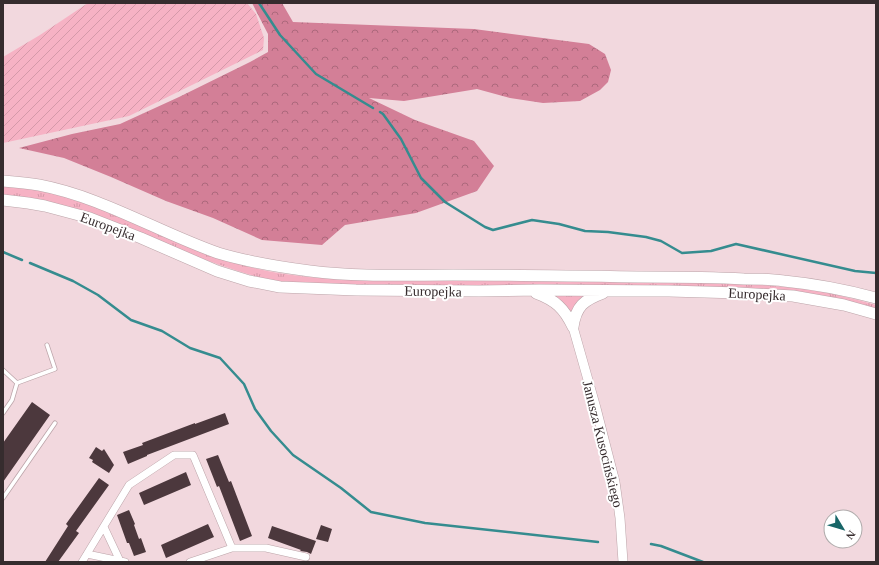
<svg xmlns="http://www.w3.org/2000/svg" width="879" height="565" viewBox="0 0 879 565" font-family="Georgia,serif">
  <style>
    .grass { fill: url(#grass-tufts) }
    .forest { fill: url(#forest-crowns) }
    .garden { fill: url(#garden-furrows) }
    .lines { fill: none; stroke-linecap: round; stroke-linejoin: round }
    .stream { stroke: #358c8f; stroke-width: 2.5 }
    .building { fill: #4c383d }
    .service-casing { stroke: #bca4a9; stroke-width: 5 }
    .minor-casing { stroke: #bca4a9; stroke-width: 8 }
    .tertiary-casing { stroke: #bca4a9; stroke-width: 10 }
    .primary-casing { stroke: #bca4a9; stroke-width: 12 }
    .service { stroke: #fff; stroke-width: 3.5 }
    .minor { stroke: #fff; stroke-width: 7 }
    .tertiary { stroke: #fff; stroke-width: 9 }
    .primary { stroke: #fff; stroke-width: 11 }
    .labels { text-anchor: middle; stroke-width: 4; stroke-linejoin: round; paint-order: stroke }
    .street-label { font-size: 14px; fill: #362c2e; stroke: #fff }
  </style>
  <defs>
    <pattern id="grass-tufts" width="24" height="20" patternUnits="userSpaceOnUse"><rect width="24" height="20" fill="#f6b2c4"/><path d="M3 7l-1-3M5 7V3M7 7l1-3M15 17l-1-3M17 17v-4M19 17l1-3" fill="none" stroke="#d499a9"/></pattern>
    <pattern id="forest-crowns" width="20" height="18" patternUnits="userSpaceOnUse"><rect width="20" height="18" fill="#d37f97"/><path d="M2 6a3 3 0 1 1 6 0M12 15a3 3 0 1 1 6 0" fill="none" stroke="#ac687c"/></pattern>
    <pattern id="garden-furrows" width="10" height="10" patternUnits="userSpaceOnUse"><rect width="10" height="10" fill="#f6b2c4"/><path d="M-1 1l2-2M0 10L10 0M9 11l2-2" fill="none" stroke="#d499a9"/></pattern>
  </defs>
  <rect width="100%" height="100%" fill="#f2d8de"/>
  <!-- grass -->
  <path class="grass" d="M3 186C46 188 86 203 126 219 151 229 177 239 202 249 214 254 227 260 239 264 279 276 321 279 362 280L707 282C741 284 776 285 810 290 833 293 854 299 876 305V309L843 300 297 283C285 282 274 281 262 278 238 272 214 263 190 254L3 196Z
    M554 295 585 296 571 314 553 296Z"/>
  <!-- forest -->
  <path class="forest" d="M252 3H282L293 22 474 29 589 44 605 54 611 70 608 82 600 90 580 101 543 103 510 98 477 89 404 101 369 98 415 120 474 141 494 166 477 191 416 213 345 225 322 245 262 240 213 218 166 201 111 177 64 158 19 148 72 134 120 124 179 97 250 62 268 52V34Z"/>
  <!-- garden -->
  <path class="garden" d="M88 3H247L256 14 264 38 263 50 129 116 3 143V57L40 35Z"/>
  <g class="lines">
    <!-- stream -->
    <path class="stream" d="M259 3 280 35 316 74 373 108
      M380 112 383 114 401 139 421 178 445 202 485 227 493 230 532 220 559 224 585 231 608 232 646 237 661 241 682 253 711 251 736 244 855 271 876 273
      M3 252 22 260
      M30 263 73 281 98 295 131 320 162 331 190 348 220 358 244 384 255 409 271 431 293 455 341 488 371 512 425 523 598 542
      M651 544 661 546 703 562"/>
  </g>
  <!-- building -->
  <path class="building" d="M32 402 50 415 3 482V443Z
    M225 413 229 424 147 455V456L128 464 123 452 143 445 142 443 195 423V424Z
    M96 447 102 451 104 449 114 465 109 473 92 462 93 460 89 458Z
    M218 455 229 482 231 481 252 536 240 541 219 486 217 487 206 459Z
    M186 472 191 485 144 505 139 493Z
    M99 478 109 485 76 531 79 533 58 562H45L68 526 66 524Z
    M129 510 135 524 134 525 139 539 141 538 146 552 134 556 129 543H127L117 515Z
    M208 524 214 537 166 558 161 545Z
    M321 525 332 529 328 542 316 539Z
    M272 526 316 541 311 554 307 552 300 551 301 550 268 538Z"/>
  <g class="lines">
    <!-- service casing -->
    <g class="service-casing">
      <path id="service" d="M3 370 17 383
        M3 413 12 400 17 383 55 369 47 345
        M3 498 55 423"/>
    </g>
    <!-- minor casing -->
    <g class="minor-casing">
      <path id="minor" d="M104 527 120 561
        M87 554 125 562
        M82 562 129 485 174 455H193L232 548
        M190 562 232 548H266L306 557"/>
    </g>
    <!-- tertiary casing -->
    <g class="tertiary-casing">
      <path id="tertiary" d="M573 327 596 408 615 482 620 518 623 562"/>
    </g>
    <!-- primary casing -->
    <g class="primary-casing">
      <path id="primary" d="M3 181C15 182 27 183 39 185 102 197 158 232 218 253 248 262 279 267 310 271 357 277 405 275 453 275 516 275 578 276 641 277 675 277 709 277 744 279 757 279 770 279 784 281 815 284 846 290 876 298
        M3 200 28 203 45 206 90 218 141 238 217 271 249 281 280 287 356 290 479 291 539 290 669 291 739 293 793 296 844 305 876 314
        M536 293C555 300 564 308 573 327
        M573 327C576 306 584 300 603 293"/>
    </g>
    <!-- service -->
    <use href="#service" class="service"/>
    <!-- minor -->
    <use href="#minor" class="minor"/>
    <!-- tertiary -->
    <use href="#tertiary" class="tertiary"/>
    <!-- primary -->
    <use href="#primary" class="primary"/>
  </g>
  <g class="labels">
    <!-- street labels -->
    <g class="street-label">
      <text transform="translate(108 226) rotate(20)" y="5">Europejka</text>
      <text transform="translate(433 291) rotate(1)" y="5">Europejka</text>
      <text transform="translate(757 294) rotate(3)" y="5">Europejka</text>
      <text transform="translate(603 444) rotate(76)" y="5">Janusza Kusocińskiego</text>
    </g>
  </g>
  <!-- border -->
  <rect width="879" height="565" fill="none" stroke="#362c2e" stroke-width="8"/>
  <!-- north arrow -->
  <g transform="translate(843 529) rotate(128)"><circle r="19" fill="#ffffff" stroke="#afabab"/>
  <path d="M0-3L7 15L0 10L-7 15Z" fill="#186668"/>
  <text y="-6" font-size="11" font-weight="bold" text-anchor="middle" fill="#362c2e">N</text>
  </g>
</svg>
